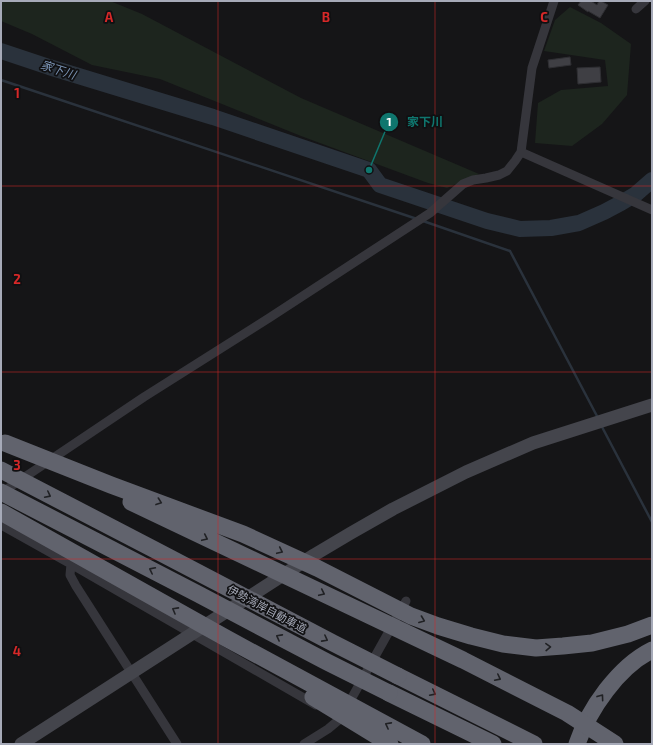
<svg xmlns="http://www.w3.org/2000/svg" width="653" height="745" viewBox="0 0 653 745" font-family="'Exo 2','Noto Sans JP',sans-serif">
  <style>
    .green { fill: #1d251e }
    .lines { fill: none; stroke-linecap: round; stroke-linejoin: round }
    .stream { stroke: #2a323c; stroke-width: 2.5 }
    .river { stroke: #2a323c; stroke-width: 16 }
    .building { fill: #3f3f44; stroke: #2f2f33 }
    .street { stroke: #36363c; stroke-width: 9 }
    .secondary { stroke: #44454c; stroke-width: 13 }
    .highway { stroke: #61636d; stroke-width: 17 }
    .highway-bridge { stroke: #61636d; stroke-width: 17 }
    .oneway { stroke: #202124 }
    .grid { fill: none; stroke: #d62828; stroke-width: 1; stroke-opacity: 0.55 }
    .labels { text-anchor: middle; stroke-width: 3.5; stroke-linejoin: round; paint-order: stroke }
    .street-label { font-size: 11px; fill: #a6aab8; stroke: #101012 }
    .water-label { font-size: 12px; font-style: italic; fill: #7b94b5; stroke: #101012 }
    .grid-label { font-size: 13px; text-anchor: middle; font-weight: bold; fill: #d62828; stroke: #101012; stroke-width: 3.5; stroke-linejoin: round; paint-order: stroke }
    .leader { fill: none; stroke: #0f766e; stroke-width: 1.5 }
    .callout-dot { fill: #0f766e; stroke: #101012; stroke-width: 1.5 }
    .mark-label { font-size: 12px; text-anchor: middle; font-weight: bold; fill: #fff }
    .callout-label { font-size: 12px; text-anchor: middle; font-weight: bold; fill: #0f766e; stroke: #101012; stroke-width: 3.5; stroke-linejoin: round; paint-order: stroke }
  </style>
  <rect width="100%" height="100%" fill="#151517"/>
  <!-- green -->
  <path class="green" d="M1 1H110L142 14 301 98 479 174 447 188 428 183 301 136 160 79 92 65 32 34 1 21Z
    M570 7 601 23 631 44 627 95 602 124 572 146 535 143 538 103 561 90 608 86 605 60 544 51 555 20Z"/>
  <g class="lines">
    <!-- stream -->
    <path class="stream" d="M1 80 417 219
      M423 221 510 251 598 418
      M601 425 652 522"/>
    <!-- river -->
    <path class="river" d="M1 51 49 67 213 117 369 170 380 185 487 221 520 229 551 228 579 223 604 212 621 203 636 194 652 180"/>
  </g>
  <!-- building -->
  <path class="building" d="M581 1H591L597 5 599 1H601L608 5 600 18 588 11V12L578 5Z
    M570 57 571 65 549 68 548 60Z
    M600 67 601 82 578 84 577 68Z"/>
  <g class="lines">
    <!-- street -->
    <path class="street" d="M636 9 645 1
      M521 152 652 210
      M1 493 144 397 269 318 430 213 463 184 473 180 486 178 499 175 507 171 515 161 521 152 532 68 554 1
      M1 525 71 564 316 705
      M71 564 70 575 76 586 177 744
      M304 744 328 729 340 719 406 601"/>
    <!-- secondary -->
    <path class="secondary" d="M21 744 314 555 351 533 393 509 466 472 533 443 652 405"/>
    <!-- highway -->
    <path class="highway" d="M398 676 534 744
      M389 693 493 744
      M577 744C589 709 618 667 652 650"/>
    <!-- highway-bridge -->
    <path class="highway-bridge" d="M5 443 111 485 243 534 317 568 411 616 438 626 471 636 503 644 536 648 563 646 592 643 628 634 652 625
      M1 470 157 551 333 643 398 676
      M1 492 198 594 327 662 389 693
      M131 502 463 660 567 713 615 744
      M1 512 224 637 422 744
      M313 697 390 744"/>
  </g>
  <!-- one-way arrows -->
  <defs><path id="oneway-chevron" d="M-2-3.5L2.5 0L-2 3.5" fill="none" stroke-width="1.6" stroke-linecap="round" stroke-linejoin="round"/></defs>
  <g class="oneway">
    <use href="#oneway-chevron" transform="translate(48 495) rotate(27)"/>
    <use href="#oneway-chevron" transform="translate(159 502) rotate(20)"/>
    <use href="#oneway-chevron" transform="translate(205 538) rotate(25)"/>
    <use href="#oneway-chevron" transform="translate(280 551) rotate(25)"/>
    <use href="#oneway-chevron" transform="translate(152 570) rotate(-153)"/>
    <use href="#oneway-chevron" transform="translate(322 593) rotate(25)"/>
    <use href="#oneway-chevron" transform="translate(175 610) rotate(-151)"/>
    <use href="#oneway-chevron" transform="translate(422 620) rotate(21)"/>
    <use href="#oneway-chevron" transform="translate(279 637) rotate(-152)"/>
    <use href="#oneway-chevron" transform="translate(325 639) rotate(28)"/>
    <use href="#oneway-chevron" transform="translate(548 647) rotate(-2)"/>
    <use href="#oneway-chevron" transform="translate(498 678) rotate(27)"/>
    <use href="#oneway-chevron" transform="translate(433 693) rotate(27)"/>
    <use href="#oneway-chevron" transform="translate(601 697) rotate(-54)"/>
    <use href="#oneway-chevron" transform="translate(388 725) rotate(-152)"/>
  </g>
  <!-- grid -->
  <path class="grid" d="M218 1V744M435 1V744M1 186H652M1 372H652M1 559H652"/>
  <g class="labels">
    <!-- street labels -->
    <g class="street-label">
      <text transform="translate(267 609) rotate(28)" y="4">伊勢湾岸自動車道</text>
    </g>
    <!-- water labels -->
    <g class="water-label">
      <text transform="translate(58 70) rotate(18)" y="4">家下川</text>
    </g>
  </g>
  <g class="grid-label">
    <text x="109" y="22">A</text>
    <text x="326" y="22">B</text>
    <text x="544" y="22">C</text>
    <text x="17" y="98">1</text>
    <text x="17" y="284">2</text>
    <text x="17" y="470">3</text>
    <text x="17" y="656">4</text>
  </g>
  <!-- callouts -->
  <path class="leader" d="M369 170L389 122"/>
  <g class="callout-dot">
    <circle cx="369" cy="170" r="4"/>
    <circle cx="389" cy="122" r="10"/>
  </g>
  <g class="mark-label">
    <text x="389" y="126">1</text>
  </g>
  <g class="callout-label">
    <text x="425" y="126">家下川</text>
  </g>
  <!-- border -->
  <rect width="653" height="745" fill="none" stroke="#a6aab8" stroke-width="4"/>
</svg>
